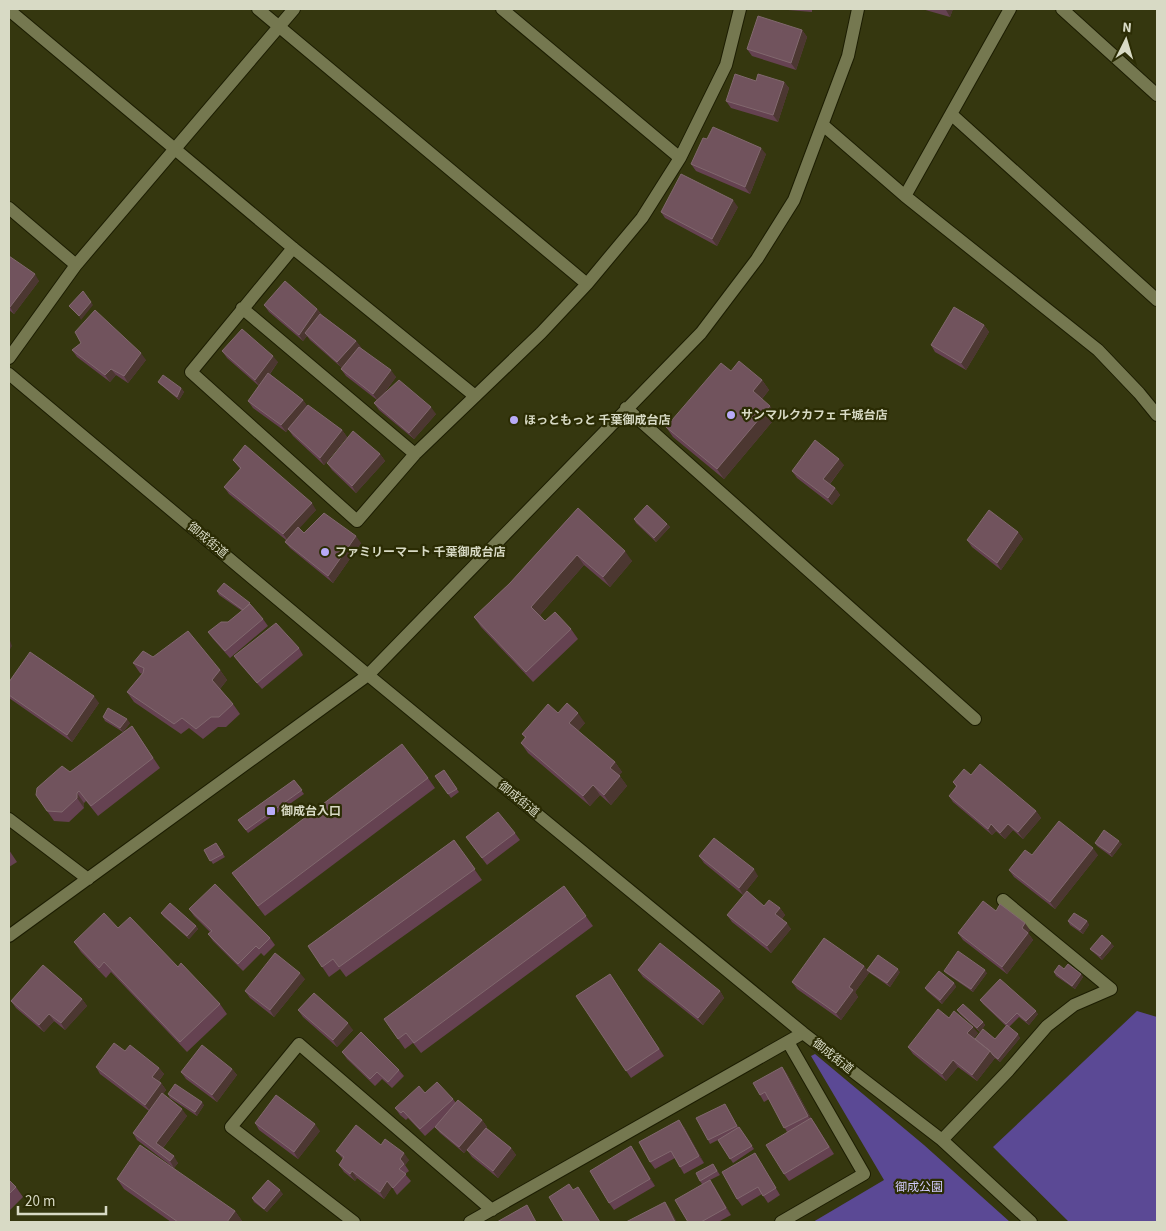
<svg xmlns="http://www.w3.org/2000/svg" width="1166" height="1231" viewBox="0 0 1166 1231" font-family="'Source Sans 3','Noto Sans JP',sans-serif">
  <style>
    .green { fill: #5b4995 }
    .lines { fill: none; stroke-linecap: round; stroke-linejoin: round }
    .minor-casing { stroke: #1c1d02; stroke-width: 14 }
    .minor { stroke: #757850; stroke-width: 12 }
    .wall { fill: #654251 }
    .shaded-wall { fill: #4c3731 }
    .building { fill: #71535d; stroke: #81686e }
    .poi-dot { fill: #b8abf7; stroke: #2b2c04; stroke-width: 2 }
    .labels { text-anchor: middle; stroke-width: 4.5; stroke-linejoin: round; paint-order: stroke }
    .poi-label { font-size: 12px; font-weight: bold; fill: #d8dac5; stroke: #2b2c04; text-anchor: start }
    .street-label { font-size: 12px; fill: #d8dac5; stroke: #2b2c04 }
    .park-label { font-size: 12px; fill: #d2cbfe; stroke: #2b2c04 }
  </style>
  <rect width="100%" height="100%" fill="#35370f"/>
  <!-- green -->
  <path class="green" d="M1137 1011 1157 1017V1222H1069L993 1147Z
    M815 1054 924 1145 1010 1222H813L884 1180 811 1056Z"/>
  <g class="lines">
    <!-- minor casing -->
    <g class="minor-casing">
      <path id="minor" d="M258 9 587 284
        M502 9 680 158
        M1062 9 1157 95
        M9 10 293 248 475 396
        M951 114 1157 300V299
        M823 125 905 196 1098 350 1139 393 1157 415
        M905 196 1010 9
        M9 208 76 265
        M293 248 191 372 357 521 415 454 541 333 587 284 642 218 680 158 726 65 740 9
        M242 308 415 454
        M9 358 76 265 294 9
        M9 374 368 675 803 1033 942 1140 1031 1222
        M626 408 975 719
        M9 819 88 879
        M9 936 368 675 701 333 757 259 794 200 848 56 858 9
        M942 1140 1008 1071 1047 1026 1074 1005 1111 989 1003 900
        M354 1222 231 1127 299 1044 492 1210
        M470 1222 803 1033
        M781 1222 864 1174 788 1042"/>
    </g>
    <!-- minor -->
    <use href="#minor" class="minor"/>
  </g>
  <!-- wall -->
  <path class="wall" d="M776 9H812V12Z
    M922 9H953L950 17Z
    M802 30 807 37 796 70 752 56 747 49Z
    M784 82 789 88 778 122 731 108 726 101Z
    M707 139 766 154 750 194 696 171 691 164Z
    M738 207 717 246 665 218 661 212Z
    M9 256 39 281 14 314 9 310Z
    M264 305 317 309 322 315 356 341 361 348 396 377 383 395 436 414 414 439 379 410 374 403 377 400 346 376 341 369 342 368 310 340 307 336 303 341 269 312Z
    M984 325 989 332 966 370 935 352 931 345Z
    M81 343 146 360 128 383 116 375 110 382 77 357 72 350Z
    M222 351 278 362 270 374 303 400 307 406 342 430 347 437 324 465 293 436 288 429 286 432 253 408 248 401 259 386 227 358Z
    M731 371 762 380 769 390 762 399 777 416 724 479 673 437 666 427Z
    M158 382 181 388 184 392 179 400 161 385Z
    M380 454 385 461 356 493 332 470 327 463Z
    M233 460 316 510 299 528 304 533 361 543 333 583 290 548 285 542 286 540 229 494 224 487 240 469Z
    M844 465 830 484 835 488 840 495 832 505 797 478 792 471Z
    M578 508 632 561 610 587 584 565 540 615 545 621 571 629 578 639 533 682 481 627 474 617 510 583Z
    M634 519 667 524 670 527 656 542 636 523Z
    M1018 532 1023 539 1001 570 972 547 967 540Z
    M217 591 252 606 263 619 268 626 230 658 213 639 208 632 228 622 242 611 219 595Z
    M299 648 303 655 262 689 239 663 234 656Z
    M153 657 220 670 227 680 220 689 233 704 240 714 226 727H218L203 739 189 728 181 734 134 702 127 692 142 674 140 673 133 663Z
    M9 682 99 703 72 742 9 698Z
    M558 713 585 723 578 731 615 762 622 772 619 775 627 786 611 805 600 795 590 806 528 753 521 743 525 738 522 734Z
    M103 717 130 723 123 732 105 721Z
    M132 726 160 768 98 816 86 801 84 803V808L69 822 54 821 36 795 70 772Z
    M444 770 459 792 451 798 435 776Z
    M971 775 1036 811 1041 818 1023 839 1013 830 1005 839 996 831 992 835 953 802 949 796 956 787 953 782Z
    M428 778 435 788 265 916 232 873Z
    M294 780 304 794 248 833 238 820Z
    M515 833 520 840 487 865 466 837Z
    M454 840 482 880 346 977 340 969 329 977 308 946Z
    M216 843 225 857 213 864 204 850Z
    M1095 843 1122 844 1112 857 1097 846Z
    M9 850 17 862 9 867Z
    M1032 855H1098L1055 909 1014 877 1009 870Z
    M699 856 758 876 743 895 704 863Z
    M564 886 593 926 421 1053 413 1043 405 1049 384 1019Z
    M764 906 780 908 785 915 782 919 791 929 771 953 732 922 727 915Z
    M189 909 270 938 275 945 264 956 261 953 243 971 213 941 208 934 210 932 194 916Z
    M996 911 1030 930 1028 933 1033 940 1007 974 963 940 958 933Z
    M161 913 196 926 198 929 189 939 164 917Z
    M1068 921H1087L1089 925 1083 934 1070 925Z
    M118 928 178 967 220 1004 227 1014 187 1052 111 972 106 978 81 952 74 942Z
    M1114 946 1102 960 1093 952 1090 949Z
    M864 966 869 973 855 992 858 997 841 1020 797 989 792 982Z
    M638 970 720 991 724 998 703 1025 643 977Z
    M867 970 900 972 890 987 870 973Z
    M944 971 987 973 973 992 947 974Z
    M1054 972 1081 974 1083 977 1075 989 1056 976Z
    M610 974 664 1056 631 1078 576 996Z
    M305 979 274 1017 250 998 245 991Z
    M954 983 956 987 942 1004 927 991 925 988Z
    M82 999 87 1006 65 1030 54 1021 44 1032 16 1008 11 1001Z
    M980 1000 1038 1014 1029 1025 1019 1017 1009 1027 1020 1038 1000 1062 995 1058 977 1081 958 1067 946 1081 913 1054 908 1047 949 1018 978 1033 974 1038 975 1039H995L1006 1026 983 1004Z
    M298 1010 353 1030 337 1047 303 1017Z
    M957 1010 983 1022 985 1025 980 1032 960 1014Z
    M342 1052 399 1070 404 1076 392 1088 382 1079 375 1086 347 1059Z
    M96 1067 159 1068 164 1074 159 1081 161 1083 166 1090 163 1094 187 1116 163 1148 178 1163 174 1168 137 1140 133 1133 149 1111 100 1074Z
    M782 1067 787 1074 811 1118 816 1125 834 1154 789 1181 784 1174 787 1132 769 1099 764 1102 760 1095Z
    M232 1069 237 1075 217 1102 186 1079 181 1072Z
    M425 1093 453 1099 456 1103 482 1120 487 1127 486 1128 511 1148 516 1155 498 1178 472 1157 467 1150 486 1128 464 1153 440 1133 435 1127 425 1136 408 1118 406 1120 400 1115 395 1108Z
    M168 1094 204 1105 197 1116 170 1098Z
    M727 1107 738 1127H739L754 1149 733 1163 718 1140 710 1144 708 1140Z
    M255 1123 320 1131 298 1159 259 1130Z
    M684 1127 704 1163 684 1174 675 1158 655 1169 650 1162Z
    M381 1145 409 1160 405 1165 409 1171 405 1174 411 1181 397 1195 392 1187 384 1199 357 1178 355 1181 344 1172 339 1165 343 1159 336 1151Z
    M631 1146 655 1186 614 1210 609 1203Z
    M755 1153 780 1195 768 1203 762 1194 742 1206 737 1199Z
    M713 1164 720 1175 710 1180 731 1215 718 1222H688L702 1184 700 1181Z
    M117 1179 235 1211 242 1221 241 1222H171L124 1189Z
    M9 1180 16 1187 23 1197 9 1211Z
    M283 1194 267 1212 254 1202 252 1198Z"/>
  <!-- shaded-wall -->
  <path class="shaded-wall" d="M946 9H953L950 17 946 10Z
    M802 30 807 37 796 70 791 63Z
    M784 82 789 88 778 122 773 115Z
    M761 148 766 154 750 194 745 187Z
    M733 200 738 207 717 246 712 239Z
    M35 274 39 281 14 314 10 307Z
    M91 302 93 305 81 320 79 316Z
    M317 309 322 316 305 333 307 336 303 341 299 335Z
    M984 325 989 332 966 370 961 363Z
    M356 341 361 347 342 369 337 362Z
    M141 353 146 360 128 383 124 376Z
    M273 356 278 362 260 387 255 380Z
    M111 369 116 375 110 382 105 375Z
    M391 370 396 377 378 401 373 394Z
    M762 380 769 390 760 401 753 391Z
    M181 388 184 392 179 400 177 397Z
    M303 400 308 407 286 432 281 425Z
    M770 406 777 416 724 479 717 469Z
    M431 407 436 414 414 439 409 433Z
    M342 430 347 437 324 465 320 458Z
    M380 454 385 461 356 493 352 486Z
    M839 459 844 465 828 486 823 479Z
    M835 488 840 495 832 505 828 498Z
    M312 503 316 510 288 541 283 534Z
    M667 524 670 527 656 542 654 538Z
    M1018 532 1023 539 1001 570 997 563Z
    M356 536 361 543 333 583 328 576Z
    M625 551 632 561 610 587 603 577Z
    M577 555 584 565 538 617 531 607Z
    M9 638 12 646 9 651Z
    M220 670 227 680 219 690 212 680Z
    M94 696 99 703 72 742 67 735Z
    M578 713 585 723 576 733 569 723Z
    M127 719 130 723 123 732 120 728Z
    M615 762 622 772 617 778 610 768Z
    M620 776 627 786 611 805 604 795Z
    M593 785 600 795 590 806 583 796Z
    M77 793 84 803V808L77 798Z
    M1036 811 1041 818 1023 839 1018 832Z
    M991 824 996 831 992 835 988 829Z
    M1008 824 1013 830 1005 839 1000 833Z
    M1119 841 1122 844 1112 857 1110 853Z
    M1093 848 1098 855 1055 909 1050 902Z
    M754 869 758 876 743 895 739 888Z
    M780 908 785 915 780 921 775 914Z
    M1087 921 1089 925 1083 934 1080 930Z
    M787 923 791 929 771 953 767 946Z
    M1025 923 1030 930 1027 935 1022 928Z
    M196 926 198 929 189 939 187 936Z
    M1028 933 1033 940 1007 974 1002 967Z
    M1111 943 1114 946 1102 960 1100 956Z
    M864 966 869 973 855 992 858 997 841 1020 836 1013 849 987Z
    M898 969 900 972 890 987 887 983Z
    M985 970 987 973 973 992 971 989Z
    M300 973 305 979 274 1017 270 1010Z
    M1081 974 1083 977 1075 989 1072 986Z
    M954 983 956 987 942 1004 940 1000Z
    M720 991 724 998 703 1025 698 1018Z
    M82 999 87 1006 65 1030 61 1023Z
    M1036 1011 1038 1014 1029 1025 1026 1021Z
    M49 1014 54 1021 44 1032 39 1025Z
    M983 1022 985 1025 980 1032 977 1028Z
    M348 1023 353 1030 337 1047 333 1040Z
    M973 1027 978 1033 972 1040 967 1033Z
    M1018 1034 1020 1038 1000 1062 998 1059Z
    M990 1051 995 1058 977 1081 972 1075Z
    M953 1060 958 1067 946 1081 942 1074Z
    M782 1067 787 1074 813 1122 808 1116Z
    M159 1068 164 1074 157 1083 152 1077Z
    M232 1069 237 1075 217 1102 212 1095Z
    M161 1083 166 1090 150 1111 145 1105Z
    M202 1102 204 1105 197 1116 195 1112Z
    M182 1109 187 1116 161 1150 156 1143Z
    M482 1120 487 1127 464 1153 459 1147Z
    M679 1120 684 1127 704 1163 699 1156Z
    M315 1124 320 1131 298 1159 294 1152Z
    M631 1146 636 1153 655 1186 650 1179Z
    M511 1148 516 1155 498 1178 493 1171Z
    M404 1153 409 1160 405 1165 400 1159Z
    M174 1156 178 1163 174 1168 170 1161Z
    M352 1171 357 1178 355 1181 350 1174Z
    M710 1180 715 1187 731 1215 726 1208Z
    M387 1181 392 1187 384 1199 380 1192Z
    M280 1190 283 1194 267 1212 264 1209Z
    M665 1202 670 1209 677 1222H675Z
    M235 1211 242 1221 241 1222H227Z"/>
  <!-- building -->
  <path class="building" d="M758 16 802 30 791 63 747 49Z
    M735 74 756 81 758 74 784 82 773 115 726 101Z
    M713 127 761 148 745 187 691 164 703 138 707 139Z
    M681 174 733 200 712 239 661 212Z
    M9 256 35 274 10 307 9 306Z
    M285 281 317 309 299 335 264 305Z
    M83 291 91 302 79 316 69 306Z
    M954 307 984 325 961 363 931 345Z
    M95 310 141 353 124 376 111 369 105 375 72 350 81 343 75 332Z
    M320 314 356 341 337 362 305 333Z
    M242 329 273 356 255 380 222 351Z
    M359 347 391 370 373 394 341 369Z
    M739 361 762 380 753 391 770 406 717 469 666 427 721 363 731 371Z
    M268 373 303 400 281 425 248 401Z
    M163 375 181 388 177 397 158 382Z
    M399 380 431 407 409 433 374 403Z
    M308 405 342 430 320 458 288 429Z
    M353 431 380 454 352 486 327 463Z
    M815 440 839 459 823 479 835 488 828 498 792 471Z
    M245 445 312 503 283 534 224 487 241 468 233 460Z
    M647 505 667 524 654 538 634 519Z
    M578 508 625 551 603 577 577 555 531 607 545 621 555 612 571 629 526 672 474 617 510 583Z
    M989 510 1018 532 997 563 967 540Z
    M324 513 356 536 328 576 285 542 298 527 304 533Z
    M224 583 250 603 243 610 217 591Z
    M250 604 263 619 225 651 208 632 221 622H228Z
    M276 623 299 648 257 683 234 656Z
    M188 631 220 670 212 680 233 704 219 717H211L196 729 182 718 174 724 127 692 143 673 144 668 133 663 143 651 153 657Z
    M30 652 94 696 67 735 9 695V682Z
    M567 703 578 713 569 723 615 762 610 768 620 776 604 795 593 785 583 796 521 743 526 737 522 734 548 704 558 713Z
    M108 708 127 719 120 728 103 717Z
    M132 726 153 758 91 806 79 791 77 793V798L62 812 47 811 36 795 37 788 62 766 70 772Z
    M402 744 428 778 258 906 232 873Z
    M980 764 1036 811 1018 832 1008 824 1000 833 991 824 988 829 949 796 957 786 953 782 964 769 971 775Z
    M444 770 457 789 448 794 435 776Z
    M294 780 302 790 246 830 238 820Z
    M498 812 515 833 482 858 466 837Z
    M1059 821 1093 848 1050 902 1009 870 1025 850 1032 855Z
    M1104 830 1119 841 1110 853 1095 843Z
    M714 838 754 869 739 888 699 856Z
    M454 840 475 869 339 967 333 959 322 967 308 946Z
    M216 843 223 854 210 861 204 850Z
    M215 884 270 938 259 949 256 946 238 964 208 934 212 931 189 909Z
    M564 886 586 916 414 1043 406 1033 398 1039 384 1019Z
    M747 891 764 906 769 900 780 908 775 914 787 923 767 946 727 915Z
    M983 901 996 911 1000 904 1025 923 1022 928 1028 933 1002 967 958 933Z
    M170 903 196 926 187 936 161 913Z
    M104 913 118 928 130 917 178 967 181 963 220 1004 180 1042 104 962 99 968 74 942Z
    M1074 913 1087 921 1080 930 1068 921Z
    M1102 935 1111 943 1100 956 1090 949Z
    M824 938 864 966 849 987 853 990 836 1013 792 982Z
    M660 943 720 991 698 1018 638 970Z
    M958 951 985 970 971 989 944 971Z
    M275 953 300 973 270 1010 245 991Z
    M878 955 898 969 887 983 867 970Z
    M1068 964 1081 974 1072 986 1054 972 1059 965 1064 969Z
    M43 965 82 999 61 1023 49 1014 39 1025 11 1001Z
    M939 971 954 983 940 1000 925 988Z
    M610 974 659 1049 626 1071 576 996Z
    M1000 979 1036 1011 1026 1021 1017 1013 1006 1024 980 1000Z
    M314 993 348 1023 333 1040 298 1010Z
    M963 1004 983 1022 977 1028 957 1010Z
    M938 1009 949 1018 954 1011 973 1027 967 1033 990 1051 972 1075 953 1060 942 1074 908 1047Z
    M1007 1025 1018 1034 998 1059 993 1055 990 1051 975 1039 983 1029 995 1039Z
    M361 1032 399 1070 388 1082 377 1072 370 1079 342 1052Z
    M114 1043 125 1051 130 1045 159 1068 152 1077 161 1083 145 1105 96 1067Z
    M202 1045 232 1069 212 1095 181 1072Z
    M782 1067 808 1116 784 1128 765 1092 760 1095 753 1083Z
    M437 1082 453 1099 420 1129 403 1111 401 1113 395 1108 419 1086 425 1093Z
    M175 1084 202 1102 195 1112 168 1094Z
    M162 1093 182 1109 156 1143 174 1156 170 1161 133 1133Z
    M276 1095 315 1124 294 1152 255 1123Z
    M458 1100 482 1120 459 1147 435 1127Z
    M725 1104 737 1126 708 1140 696 1118Z
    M811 1118 829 1147 784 1174 766 1145Z
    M679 1120 699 1156 680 1167 671 1151 650 1162 639 1142Z
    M356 1125 381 1145 385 1139 404 1153 400 1159 404 1164 399 1169 406 1174 393 1188 387 1181 380 1192 352 1171 350 1174 339 1165 344 1157 336 1151Z
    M739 1127 752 1146 730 1159 718 1140Z
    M486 1128 511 1148 493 1171 467 1150Z
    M140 1145 235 1211 227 1222H178L117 1179Z
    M631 1146 650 1179 609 1203 590 1171Z
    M755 1153 776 1188 763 1196 758 1187 737 1199 722 1172Z
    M713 1164 717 1171 700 1181 696 1173Z
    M9 1180 16 1187 9 1194Z
    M268 1180 280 1190 264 1209 252 1198Z
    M710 1180 726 1208 701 1222H688L675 1200Z
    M569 1184 573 1190 578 1187 600 1222H564L549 1197Z
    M665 1202 675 1222H626Z
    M527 1205 536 1222H497Z"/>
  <!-- markers -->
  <g class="poi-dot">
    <circle cx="731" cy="415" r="5"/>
    <circle cx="514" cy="420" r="5"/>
    <circle cx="325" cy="552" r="5"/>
    <rect x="266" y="806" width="10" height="10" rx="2.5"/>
  </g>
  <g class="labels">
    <!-- poi labels -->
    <g class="poi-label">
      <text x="741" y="419">サンマルクカフェ 千城台店</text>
      <text x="524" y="424">ほっともっと 千葉御成台店</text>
      <text x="335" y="556">ファミリーマート 千葉御成台店</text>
      <text x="281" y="815">御成台入口</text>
    </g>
    <!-- street labels -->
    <g class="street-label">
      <text transform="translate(208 540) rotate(40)" y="4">御成街道</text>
      <text transform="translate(519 799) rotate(39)" y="4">御成街道</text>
      <text transform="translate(833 1056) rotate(38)" y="4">御成街道</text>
    </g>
    <!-- park labels -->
    <g class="park-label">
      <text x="919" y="1191">御成公園</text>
    </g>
  </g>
  <!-- border -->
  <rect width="1166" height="1231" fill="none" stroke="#d8dac5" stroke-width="20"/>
  <!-- north arrow -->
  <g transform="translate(1126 40) rotate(5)" stroke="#2b2c04" stroke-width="4" paint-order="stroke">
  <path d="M0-4L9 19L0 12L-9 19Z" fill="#d8dac5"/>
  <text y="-8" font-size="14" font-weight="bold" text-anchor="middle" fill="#d8dac5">N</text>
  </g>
  <!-- scale -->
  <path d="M18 1206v8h88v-8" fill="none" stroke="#d8dac5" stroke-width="2.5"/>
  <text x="25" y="1206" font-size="15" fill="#d8dac5" stroke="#2b2c04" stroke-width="4" paint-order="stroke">20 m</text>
</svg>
